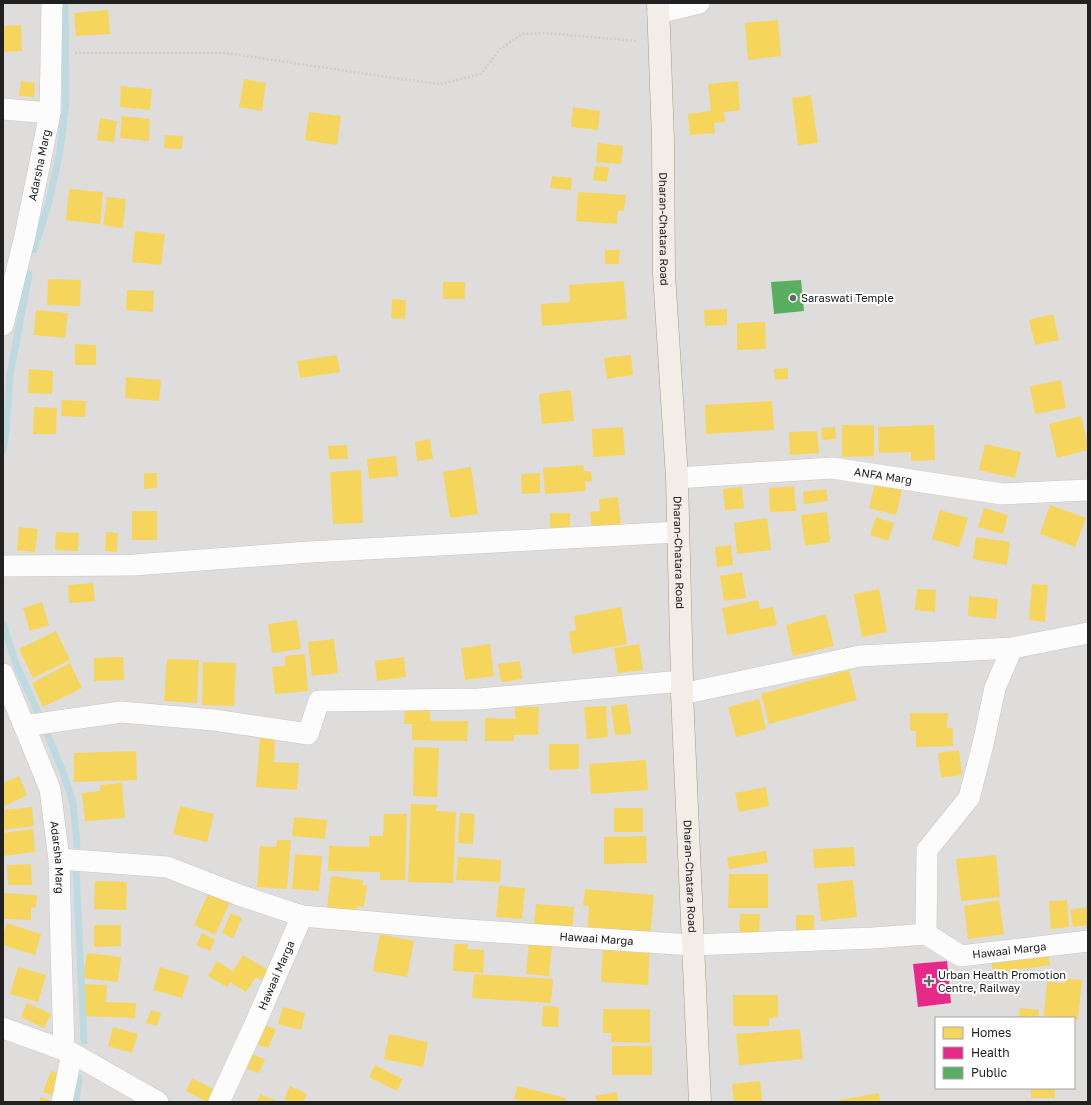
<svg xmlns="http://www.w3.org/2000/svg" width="1091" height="1105" viewBox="0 0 1091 1105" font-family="'Golos Text',sans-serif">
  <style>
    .residential { fill: #dedddb; fill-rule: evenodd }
    .homes { fill: #f6d55c }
    .health { fill: #e7298a }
    .public { fill: #5aae61 }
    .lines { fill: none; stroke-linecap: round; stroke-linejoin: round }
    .stream { stroke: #bddae1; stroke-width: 7 }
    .street-casing { stroke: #c8c7c5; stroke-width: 22 }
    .primary-casing { stroke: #a69b85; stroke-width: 23 }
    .path { stroke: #d8cac8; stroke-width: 2.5; stroke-dasharray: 2 2; stroke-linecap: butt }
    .street { stroke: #fdfcfc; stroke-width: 21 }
    .primary { stroke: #f2ede6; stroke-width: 22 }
    .poi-dot { fill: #696867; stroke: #fff; stroke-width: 1.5 }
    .labels { text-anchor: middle; stroke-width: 4; stroke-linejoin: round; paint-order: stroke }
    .street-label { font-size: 11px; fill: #212121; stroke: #fff }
    .poi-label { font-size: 11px; fill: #212121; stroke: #fff; text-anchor: start }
  </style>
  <rect width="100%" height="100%" fill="#efede9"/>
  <!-- residential -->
  <path class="residential" d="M3 3H1088V1102H3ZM936 1018H1074V1088H936Z"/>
  <!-- homes -->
  <path class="homes" d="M108 10 110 34 76 36 74 13Z
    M778 20 781 56 748 60 745 23Z
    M21 25 22 51 3 52V26Z
    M244 79 266 83 262 111 239 107Z
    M21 81 35 83 34 97 19 96Z
    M738 81 740 110 724 112 725 122 714 123 715 133 690 135 688 114 711 111 708 84Z
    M121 86 152 89 150 110 120 107Z
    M811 95 818 143 798 145 792 98Z
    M573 107 600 111 598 130 571 127Z
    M309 112 341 116 337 145 305 140Z
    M122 116 150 119 149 141 120 138Z
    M100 118 117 121 114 142 97 140Z
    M165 135 183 136 182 149 164 148Z
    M598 143 623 146 621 164 596 162Z
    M595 166 609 167 607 182 593 180Z
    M552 176 572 178 571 190 550 188Z
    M69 189 103 192 100 224 66 220Z
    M578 192 626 195 624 211 618 210 617 224 576 221Z
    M107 197 126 199 123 228 103 225Z
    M135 231 165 234 161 265 132 262Z
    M605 250H620L619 264H605Z
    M48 279 81 280 80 306 47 305Z
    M624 281 627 319 542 326 541 304 570 302 569 285Z
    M443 282H465V299H443Z
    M127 290 154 291 153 312 126 310Z
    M392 299 406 300 405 319 391 318Z
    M727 309V325L705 326 704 310Z
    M36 310 68 313 65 338 34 335Z
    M1053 314 1059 340 1035 345 1029 320Z
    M765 322 766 349 737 350V323Z
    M75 344 96 345V365H75Z
    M337 355 340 372 300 378 297 361Z
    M631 355 633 375 607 379 604 358Z
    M788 368V379L775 380 774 369Z
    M29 369 53 371 52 394 28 393Z
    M126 377 161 380 159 401 125 398Z
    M1061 380 1066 408 1035 414 1030 386Z
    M571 390 574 421 542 424 539 394Z
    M62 400 86 401 85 417 61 416Z
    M772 401 774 430 706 434 705 405Z
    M34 407 57 408 56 434H33Z
    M1081 416 1088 445V450L1057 458 1049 424Z
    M842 425H874V456L842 457Z
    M934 425 935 460 911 461V452L879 453 878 427Z
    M623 427 625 455 593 457 592 429Z
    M835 427 836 439 822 440 821 428Z
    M817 431 819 453 790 455 789 432Z
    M430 439 433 459 417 461 415 442Z
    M985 444 1021 452 1015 478 979 470Z
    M347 445 348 459H329L328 446Z
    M396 456 398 476 369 479 367 459Z
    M583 465 584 471H591L592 481 585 482 586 491 545 494 543 468Z
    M471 467 478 514 450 518 443 472Z
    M361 470 363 523 333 524 330 472Z
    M144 473H157V488L144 489Z
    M540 473V493L522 494 521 474Z
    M875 483 902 490 896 515 869 508Z
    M794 486 796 511 770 512 769 488Z
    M742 487 744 508 725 510 723 489Z
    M826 489 828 501 804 504 803 492Z
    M618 497 621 525 592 528 590 512 600 511 599 499Z
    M1050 505 1086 518 1075 547 1040 534Z
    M984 508 1008 515 1003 534 978 527Z
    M940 510 968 518 959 547 932 539Z
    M132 511H157V540H132Z
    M827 512 830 542 805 546 801 515Z
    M550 513H570V527L550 528Z
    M876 517 894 523 888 541 870 535Z
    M767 518 771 550 737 554 734 523Z
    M19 527 38 529 35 552 17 550Z
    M56 532 79 533 78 551 55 550Z
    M106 532 118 533 117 552 105 551Z
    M976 537 1010 542 1007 565 973 559Z
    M731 545 733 565 717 567 715 547Z
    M742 572 746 598 724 601 720 576Z
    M93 583 95 601 69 603 68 585Z
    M1032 584 1048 585 1045 622 1029 620Z
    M879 589 887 632 862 637 854 594Z
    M917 589 936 590 935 612 915 610Z
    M969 596 998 599 996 619 968 616Z
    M758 600 760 609 773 607 777 625 727 635 722 608Z
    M42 602 49 625 30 631 23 608Z
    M621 607 627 644 572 654 569 631 576 630 574 616Z
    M826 614 834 646 793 656 786 625Z
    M297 620 301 649 272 653 268 624Z
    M56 631 70 660 33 678 19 649Z
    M334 639 338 673 312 676 308 642Z
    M490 644 494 676 465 680 461 648Z
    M639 644 643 670 618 673 614 648Z
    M305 654 308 691 275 694 272 667 285 666V656Z
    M123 657 124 680 94 681V658Z
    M404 657 406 677 377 681 375 661Z
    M167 659 199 660 197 703 164 701Z
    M520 661 522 679 501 682 498 664Z
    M203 662 236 663 234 706 202 705Z
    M70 663 82 688 43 707 32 683Z
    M849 670 857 700 769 724 761 694Z
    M759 699 766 729 736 737 728 707Z
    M627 704 631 734 615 735 611 706Z
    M606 706 608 737 587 739 584 707Z
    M515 707H539L538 735H514V741H485V718L515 719Z
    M405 709 430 710V721H468L467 741 412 740V724H404Z
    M910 713H948L947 728H953V746L916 747V731H910Z
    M260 737 275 738 274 762 299 763 297 790 256 787Z
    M549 744H579V769L549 770Z
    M414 747 439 748 437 797 413 796Z
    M959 750 962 775 941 778 938 753Z
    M136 751 137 780 74 782V753Z
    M646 760 648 790 591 794 589 764Z
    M19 776 27 795 3 807V783Z
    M122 783 125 818 85 821 82 793 100 791V785Z
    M766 787 769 806 739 812 735 793Z
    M411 804 437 805 436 811 456 812 453 883 408 882Z
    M180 806 214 814 207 842 173 834Z
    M32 807 34 826 3 830V810Z
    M614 808H643V832H614Z
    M460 813 475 814 473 844 458 843Z
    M384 814H407L405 880H380V872L328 871 329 846 369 847V836H383Z
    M294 817 327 820 325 839 292 836Z
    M33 829 35 852 3 856V833Z
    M646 836 647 863 604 864V837Z
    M277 840H291L287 889 257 887 260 846 276 847Z
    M854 847 855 866 814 868 813 849Z
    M766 851 768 863 729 869 727 857Z
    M295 854 322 856 319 891 292 889Z
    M996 855 1000 897 961 901 956 859Z
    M458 857 501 860 500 882 456 880Z
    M31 864 32 885H8L7 865Z
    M729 874H768V908H728Z
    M331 876 363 880 362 885 367 886 364 907 358 906 355 911 327 907Z
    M853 880 857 917 821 921 817 884Z
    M95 881 127 882 126 910 94 909Z
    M499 886 525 888 522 919 496 917Z
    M585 889 654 895 650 937 587 932 589 906H583Z
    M209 892 230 902 215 935 194 925Z
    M3 893 37 895 36 907 31 908V920L3 919Z
    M999 900 1004 934 968 939 964 906Z
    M1067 900 1069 927 1051 929 1049 901Z
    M536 904 574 907 572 929 534 925Z
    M1088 907V925L1073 927 1070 910Z
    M231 913 242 918 233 938 222 933Z
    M740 914H760L759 938 739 937Z
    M796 915H814V931L796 932Z
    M7 923 41 934 35 955 3 945V935Z
    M94 925H121V946L94 947Z
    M202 933 215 940 210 951 196 945Z
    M380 934 414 941 407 977 373 971Z
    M529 942 552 945 549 976 526 974Z
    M454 944H468L467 949 484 950 483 973 453 971Z
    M603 944 650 946 648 985 601 982Z
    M1048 951 1050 965 993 973 991 959Z
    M87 953 121 957 118 982 83 978Z
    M243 955 268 970 261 980 256 977 246 992 230 982 227 987 208 976 217 961 233 971Z
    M18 967 46 975 38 1002 10 994Z
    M160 967 189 976 182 998 153 990Z
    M474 974 553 979 551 1003 472 998Z
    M1065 979 1082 980 1078 1020 1074 1019V1018L1044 1016 1047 982 1065 983Z
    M84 984 107 985 106 1002 136 1003 135 1018 83 1016Z
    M733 995H778V1017L769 1018V1026H733Z
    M27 1003 51 1014 44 1028 21 1017Z
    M543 1006 559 1007 558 1027 542 1026Z
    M283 1007 305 1013 301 1030 278 1024Z
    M1020 1008 1039 1010 1038 1018H1019Z
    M603 1009H650V1043L611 1042V1033H603Z
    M151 1010 161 1013 157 1026 146 1023Z
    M264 1024 276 1030 268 1048 256 1044Z
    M113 1027 138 1034 132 1053 108 1046Z
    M800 1029 803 1059 739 1065 736 1034Z
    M389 1034 428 1042 423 1067 384 1059Z
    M612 1046H652V1075H612Z
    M252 1054 265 1059 259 1073 247 1069Z
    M375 1065 403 1079 397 1091 369 1077Z
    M51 1071 62 1075 55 1096 43 1092Z
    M192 1078 215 1090 208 1102 186 1091Z
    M760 1081 762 1102H734L732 1084Z
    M290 1086 307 1094 303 1102H290L284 1099Z
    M517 1086 566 1098 565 1102H526L514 1099Z
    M1031 1088H1055V1098H1031Z
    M617 1092 618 1102H597L595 1096Z
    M879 1093 880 1102H840L839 1100Z
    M260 1094 279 1102H257Z
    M41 1097 55 1102H39Z"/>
  <!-- health -->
  <path class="health" d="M947 961 951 1003 918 1007 913 964Z"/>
  <!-- public -->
  <path class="public" d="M801 280 804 311 774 314 771 282Z"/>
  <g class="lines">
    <!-- stream -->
    <path class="stream" d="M34 250 49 202 60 151 66 102 65 3
      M3 450 6 431 10 375 29 274
      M3 624 16 664 39 715
      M46 731 63 772 73 803 77 845
      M76 868 84 1041
      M76 1102 79 1078"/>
    <!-- street casing -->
    <g class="street-casing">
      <g id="street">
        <path d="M658 13 699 3"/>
        <path d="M3 109 50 113"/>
        <path id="s1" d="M3 325 25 236 50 113 52 3"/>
        <path id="s2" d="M677 478 832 468 1002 494 1088 490"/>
        <path d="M3 566 134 565 310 552 678 532"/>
        <path id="s3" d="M3 674 50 789 59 859 61 947 64 1050"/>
        <path d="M682 694 860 656 1012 648 1088 633"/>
        <path d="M24 726 121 712 214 720 308 734 319 701 479 699 682 681"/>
        <path d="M59 859 167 867 239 895 302 916"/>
        <path d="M926 934 927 850 969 798 983 744 995 688 1012 648"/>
        <path d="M3 1028 72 1053 158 1102"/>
        <path d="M62 1102 72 1053"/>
        <path id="s4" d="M219 1102 255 1024 302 916 452 929 692 945 874 938 926 934 961 956 1088 941"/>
      </g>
    </g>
    <!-- primary casing -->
    <g class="primary-casing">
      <g id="primary">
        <path id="s5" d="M658 3 663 140 664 274 677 478 682 681V694L700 1102"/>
      </g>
    </g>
    <!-- path -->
    <path class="path" d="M75 53H226L394 78 440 84 481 74 500 49 522 34 545 33 637 41"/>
    <!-- street -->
    <use href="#street" class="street"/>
    <!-- primary -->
    <use href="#primary" class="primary"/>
  </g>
  <!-- markers -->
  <g class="poi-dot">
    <circle cx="793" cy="298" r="4"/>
    <path d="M927 975h4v4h4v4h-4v4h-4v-4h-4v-4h4z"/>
  </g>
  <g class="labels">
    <!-- street labels -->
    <g class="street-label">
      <text dy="4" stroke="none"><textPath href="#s1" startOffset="164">Adarsha Marg</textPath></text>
      <text dy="4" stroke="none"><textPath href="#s5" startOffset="226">Dharan-Chatara Road</textPath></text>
      <text dy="4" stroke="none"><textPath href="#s2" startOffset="207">ANFA Marg</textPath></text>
      <text dy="4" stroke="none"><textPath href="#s5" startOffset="550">Dharan-Chatara Road</textPath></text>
      <text dy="4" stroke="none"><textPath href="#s3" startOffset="193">Adarsha Marg</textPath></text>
      <text dy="4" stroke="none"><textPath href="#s5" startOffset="874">Dharan-Chatara Road</textPath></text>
      <text dy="4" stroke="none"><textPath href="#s4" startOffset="499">Hawaai Marga</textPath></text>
      <text dy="4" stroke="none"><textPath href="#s4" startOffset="919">Hawaai Marga</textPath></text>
      <text dy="4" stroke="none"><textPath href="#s4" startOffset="139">Hawaai Marga</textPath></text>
    </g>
    <!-- poi labels -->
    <g class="poi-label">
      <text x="801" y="302">Saraswati Temple</text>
      <text x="938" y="979">Urban Health Promotion<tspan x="938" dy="13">Centre, Railway</tspan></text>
    </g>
  </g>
  <!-- border -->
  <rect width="1091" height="1105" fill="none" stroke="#212121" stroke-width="8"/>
  <!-- legend -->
  <rect x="935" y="1017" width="140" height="72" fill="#ffffff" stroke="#a6a6a6"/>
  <rect x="943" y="1027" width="20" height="12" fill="#f6d55c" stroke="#a6a6a6"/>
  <text x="971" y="1037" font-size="12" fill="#212121">Homes</text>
  <rect x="943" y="1047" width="20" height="12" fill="#e7298a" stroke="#a6a6a6"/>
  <text x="971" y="1057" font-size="12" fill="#212121">Health</text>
  <rect x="943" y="1067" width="20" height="12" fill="#5aae61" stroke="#a6a6a6"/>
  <text x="971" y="1077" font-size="12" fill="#212121">Public</text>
</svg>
